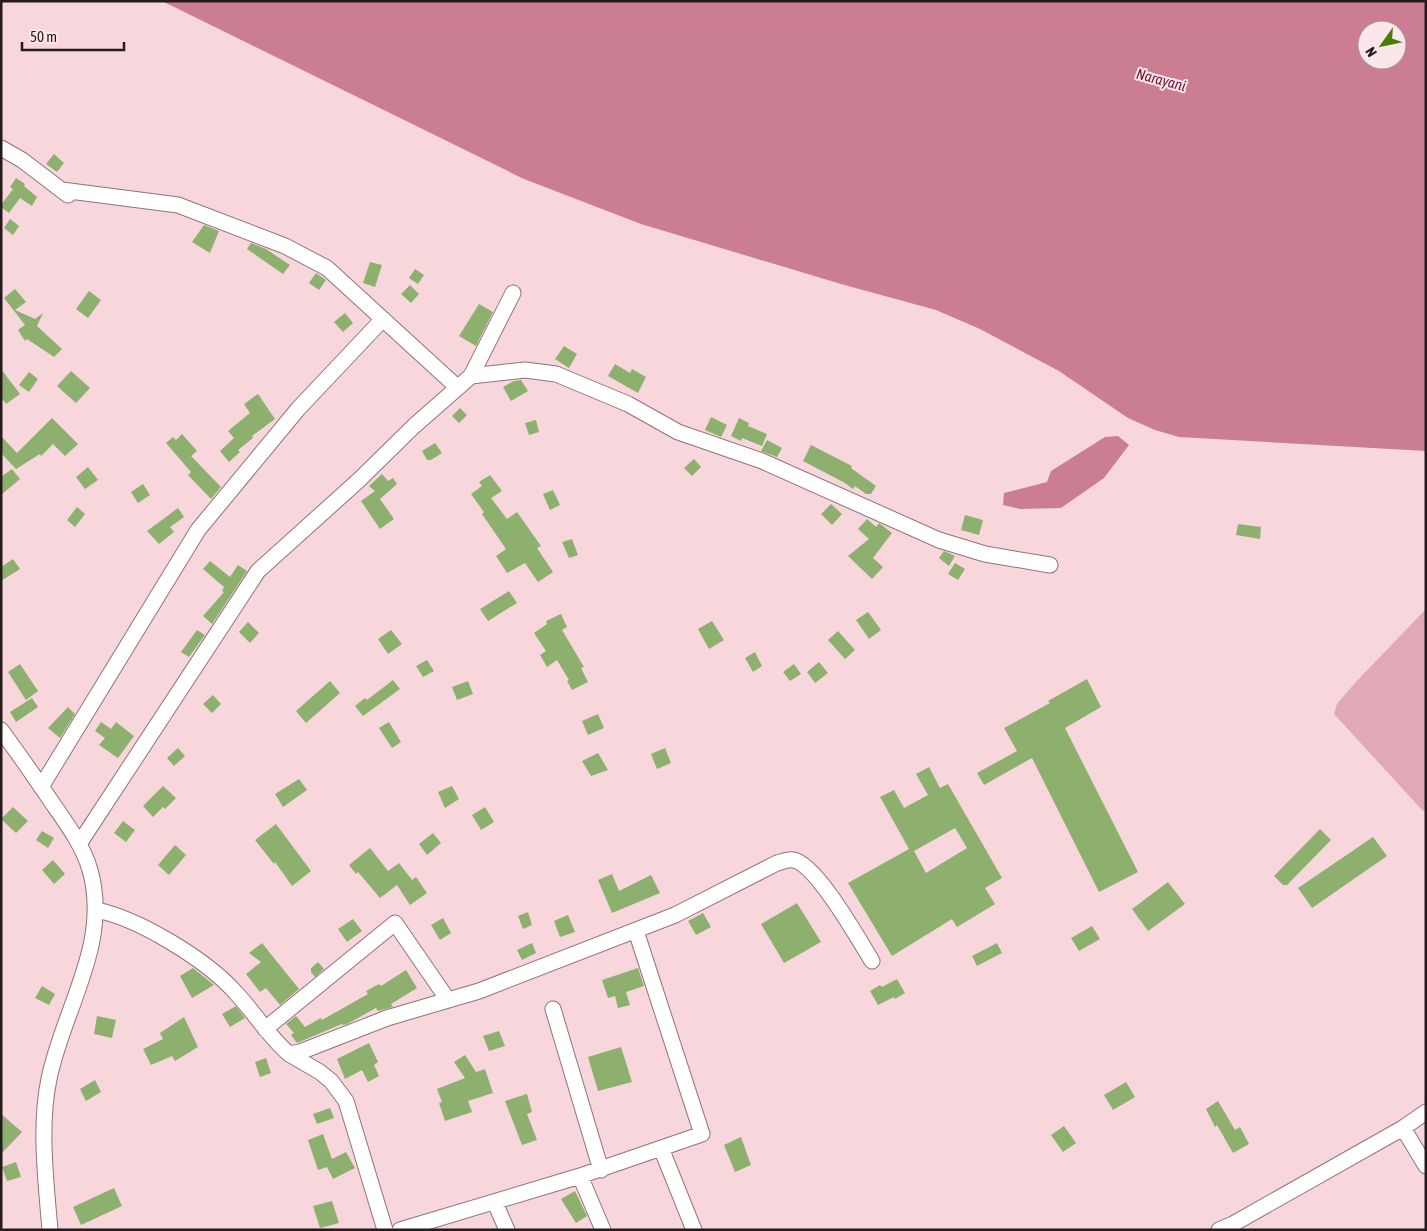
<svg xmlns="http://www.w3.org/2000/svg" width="1427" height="1231" viewBox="0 0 1427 1231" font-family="'Asap Condensed',sans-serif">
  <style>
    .green { fill: #e0a9b5 }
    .water { fill: #cb7e91; fill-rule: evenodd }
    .building { fill: #8eb06f; fill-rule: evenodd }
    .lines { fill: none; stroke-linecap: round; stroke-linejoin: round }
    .minor-casing { stroke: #917379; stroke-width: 17 }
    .minor { stroke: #fff; stroke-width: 15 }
    .labels { text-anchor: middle; stroke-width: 4; stroke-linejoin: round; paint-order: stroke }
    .water-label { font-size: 15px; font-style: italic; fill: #711537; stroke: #fbe7eb }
  </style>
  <rect width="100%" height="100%" fill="#f7d6dc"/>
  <!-- green -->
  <path class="green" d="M1426 609V809L1423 811 1334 714 1337 704 1354 684Z"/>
  <!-- water -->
  <path class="water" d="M162 1H1426V451L1179 437 1155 430 1128 418 1059 371 980 329 936 310 841 284 641 224 524 179ZM1367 30H1397V60H1367Z
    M1118 436 1129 445 1104 478 1061 508 1020 509 1003 505 1004 493 1047 482 1051 471 1105 437Z"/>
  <!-- building -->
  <path class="building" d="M54 154 64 163 57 172 46 164Z
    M16 178 25 184 24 186 37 197 32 206 20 198 9 213 1 207V205L13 189 10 187Z
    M10 219 19 226 13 235 4 228Z
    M204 225 219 231 210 253 192 242Z
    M251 243 266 249 290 265 283 274 247 249Z
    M370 262 382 265 375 287 363 283Z
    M415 269 424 275 418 284 409 278Z
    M316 273 326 280 319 290 309 283Z
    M410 285 419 294 411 303 401 294Z
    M15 289 26 302 15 310 35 319 43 313 37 326 62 349 54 357 27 339 25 341 18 330 25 325 4 298Z
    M89 291 101 300 88 318 76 309Z
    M479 304 493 312 476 346 459 336Z
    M345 313 353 323 343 332 334 322Z
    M564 346 577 354 569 368 555 359Z
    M615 364 630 373 632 369 646 377 638 393 608 376Z
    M1 369 20 394 6 404 1 397Z
    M71 371 90 388 76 403 57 386Z
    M29 372 38 379 29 392 19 385Z
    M521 380 528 391 511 401 503 387 514 381Z
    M258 394 275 419 252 436 253 438 238 450 240 452 229 462 220 451 234 438 228 431 250 413 244 404Z
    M460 408 467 415 459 423 452 416Z
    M711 417 727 425 721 437 705 430Z
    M52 418 78 444 65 456 53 444 41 456 40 454 16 469 1 453V436L17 453Z
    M739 418 749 423 748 426 767 434 762 446 742 438 741 441 731 436Z
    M536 420 539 432 529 435 525 423Z
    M182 434 197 451 191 456 221 487 211 499 188 475 191 472 166 443 173 437 176 440Z
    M767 440 782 448 777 457 761 451Z
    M435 443 442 453 431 460H427L422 451Z
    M811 445 852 466 851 468 876 486 871 494H866L855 486 853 489 845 483 803 461Z
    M694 459 701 467 692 476 684 468Z
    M88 467 98 480 85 489 76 477Z
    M12 469 20 479 1 495V477Z
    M382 474 388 481 393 478 397 484 380 499 394 519 380 529 361 501 375 491 369 486Z
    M490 475 502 491 491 498 507 519 517 512 541 546 537 548 553 572 538 582 525 563 507 573 496 556 506 549 482 514 484 512 471 494 482 486 479 482Z
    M143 484 150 495 138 503 131 492Z
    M553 490 560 505 550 510 543 494Z
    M831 504 842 514 832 525 821 514Z
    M77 507 85 514 75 527 67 520Z
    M178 508 184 517 170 527 174 532 159 544 147 531Z
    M965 515 983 520 979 535 961 530Z
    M867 519 876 527 879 523 892 533 873 558 883 567 872 579 848 556 869 539 858 529Z
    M1238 524 1261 527 1260 539 1236 535Z
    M572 539 578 555 569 558 562 542Z
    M944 551 955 556 949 566 939 558Z
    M13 559 20 569 1 581V567Z
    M210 561 230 577 238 565 247 571 212 624 203 616 224 592 222 591 224 587 203 569Z
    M955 563 965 569 958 580 948 574Z
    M509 591 517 603 488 621 480 609Z
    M868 612 881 630 869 639 856 620Z
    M561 614 567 627 562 630 584 667 581 668 588 682 572 690 567 681 569 680 557 660 547 667 540 655 546 651 534 633 547 624 546 621Z
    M712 621 724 640 709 649 698 629Z
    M248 622 259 633 250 643 239 632Z
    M197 630 205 635 189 657 181 652Z
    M391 630 402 644 388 654 378 639Z
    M838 631 855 650 845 659 828 640Z
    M755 652 762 666 753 672 745 658Z
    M427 660 434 671 423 677 416 666Z
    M819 662 828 673 815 683 807 672Z
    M20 664 38 691 26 700 8 672Z
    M794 664 801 674 790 681 783 672Z
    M1087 679 1101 707 1065 728 1138 872 1099 892 1032 758 984 785 977 773 1017 751 1004 728 1050 703 1048 701Z
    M393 680 400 689 363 716 355 706 365 698 367 700Z
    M330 681 340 693 306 723 296 711Z
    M468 681 473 694 457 700 452 687Z
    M213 695 221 704 212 713 203 704Z
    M32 698 38 707 16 722 10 712Z
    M68 707 75 714 60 738 48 728Z
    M598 714 604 728 588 735 582 721Z
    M101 722 111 729 116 722 134 736 118 758 99 745 105 738 95 731Z
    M389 722 401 742 392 748 379 728Z
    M178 748 185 756 174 766 167 758Z
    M665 748 671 763 657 769 651 754Z
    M598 753 608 770 591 776 582 761Z
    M929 767 940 788 948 784 1002 878 985 888 995 904 957 927 952 919 892 956 848 883 909 849 880 797 894 790 904 808 928 795 916 774ZM955 828 967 848 926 873 914 851Z
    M299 779 307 790 283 807 275 794Z
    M163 786 176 798 165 809 163 807 153 817 143 806Z
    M452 786 459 799 445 808 438 792Z
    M13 807 28 821 16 833 1 819Z
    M485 807 494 822 481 830 472 815Z
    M123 821 135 830 126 842 114 833Z
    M276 824 311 871 292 886 275 862 274 864 255 840Z
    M1320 829 1331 840 1287 885H1283L1274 876Z
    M42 831 54 838 48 848 36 840Z
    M433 833 441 843 427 855 419 844Z
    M1373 837 1387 856 1312 908 1298 888Z
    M175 845 186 855 169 875 158 865Z
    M370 848 388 871 399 863 412 880 416 877 427 893 410 905 397 885 380 898 358 872 356 874 349 865Z
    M53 860 65 874 54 884 42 870Z
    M612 874 619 891 651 875 660 893 612 913 598 880Z
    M1168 882 1185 904 1148 931 1132 909Z
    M797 903 821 942 784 963 761 924Z
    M528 912 532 925 523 929 518 916Z
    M703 913 711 927 696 935 688 921Z
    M568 915 575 932 560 937 554 921Z
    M443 918 451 933 440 940 431 925Z
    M353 919 362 931 347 942 338 929Z
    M1092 926 1100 939 1079 951 1071 938Z
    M262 943 299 989 280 1005 266 988 260 992 246 974 261 962 249 953Z
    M532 943 536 953 522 960 517 950Z
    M997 943 1002 953 977 966 972 956Z
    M318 962 324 969 315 977 311 972V968Z
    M193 968 214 985 192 998 180 976Z
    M638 968 644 986 626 992 630 1005 618 1008 615 996 608 998 602 980Z
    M406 970 417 988 391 1004 393 1007 378 1011 376 1008 347 1024 343 1025 342 1024 297 1043 291 1035 294 1033 286 1024 296 1016 305 1027 321 1018 322 1020 368 994 366 991 379 984 381 986Z
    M897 979 905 993 895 999 894 997 878 1005 870 991 880 985 882 987Z
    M42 986 55 994 49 1005 35 998Z
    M236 1006 245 1018 230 1027 222 1014Z
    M97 1016 116 1020 112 1038 94 1034Z
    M184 1017 198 1047 175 1061 172 1056 151 1065 143 1049 163 1039 160 1033Z
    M499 1031 505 1046 489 1051 483 1036Z
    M369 1043 378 1062 374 1065 379 1076 368 1082 362 1070 345 1079 337 1059Z
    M621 1047 632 1082 598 1091 588 1057Z
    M465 1055 476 1072 485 1069 493 1093 468 1101 472 1112 445 1121 439 1103 442 1102 437 1089 465 1078 454 1062Z
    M266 1058 271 1073 260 1077 255 1062Z
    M95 1080 101 1092 86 1101 80 1089Z
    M1126 1082 1135 1097 1113 1110 1104 1095Z
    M527 1094 532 1112 527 1114 537 1140 522 1145 505 1101Z
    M1218 1101 1235 1130 1240 1127 1249 1144 1233 1153 1217 1125 1215 1127 1206 1109Z
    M330 1108 334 1118 317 1124 313 1114Z
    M1 1114 22 1132 1 1154Z
    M1064 1126 1076 1143 1063 1152 1051 1135Z
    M323 1134 332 1159 346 1152 355 1168 333 1179 327 1167 318 1170 308 1140Z
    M741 1137 751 1165 735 1172 724 1145Z
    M16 1162 21 1177 7 1181 2 1167Z
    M114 1188 122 1206 81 1225 73 1207Z
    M575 1191 587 1216 576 1223 561 1199Z
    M332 1201 339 1223 320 1228 313 1206Z"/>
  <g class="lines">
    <!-- minor casing -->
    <g class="minor-casing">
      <path id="minor" d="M1 148 22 160 68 195
        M62 190 178 205 285 246 327 268 457 387
        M471 376 513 293
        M1 730C19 754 36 779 53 804 67 824 83 846 90 870 111 944 63 1009 49 1079 39 1125 46 1182 50 1230
        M41 787 198 530 298 409 383 319
        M79 844 258 571 359 480 414 426 471 376 525 370 556 374 628 404 678 432 762 461 939 540 985 554 1050 565
        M96 910C138 918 207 960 236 993 255 1013 268 1036 289 1054L300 1052 387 1018 479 991 675 915 777 863C781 862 788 859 793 860 816 863 859 940 872 961
        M553 1009 601 1170
        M265 1029 395 923 448 1000
        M289 1054 320 1072 331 1081 346 1101 385 1230
        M1403 1128 1426 1166
        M661 1148 694 1230
        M580 1176 603 1230
        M495 1203 507 1230
        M400 1230 580 1176 702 1134 636 931
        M1219 1230 1233 1224 1403 1128 1426 1112"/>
    </g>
    <!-- minor -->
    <use href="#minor" class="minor"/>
  </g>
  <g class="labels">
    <!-- water labels -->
    <g class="water-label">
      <text transform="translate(1161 80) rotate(15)" y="5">Narayani</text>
    </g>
  </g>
  <!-- border -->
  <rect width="1427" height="1231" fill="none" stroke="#251a1c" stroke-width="5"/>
  <!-- north arrow -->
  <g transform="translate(1382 45) rotate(237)"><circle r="24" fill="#fbe7eb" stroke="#a59598"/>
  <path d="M0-4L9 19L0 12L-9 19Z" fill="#4d7c02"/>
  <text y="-8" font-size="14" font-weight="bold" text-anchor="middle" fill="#251a1c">N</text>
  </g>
  <!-- scale -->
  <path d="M22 42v8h102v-8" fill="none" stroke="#251a1c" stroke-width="2.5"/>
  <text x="30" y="42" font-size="15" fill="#251a1c" stroke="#fbe7eb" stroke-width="4" paint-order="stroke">50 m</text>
</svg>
